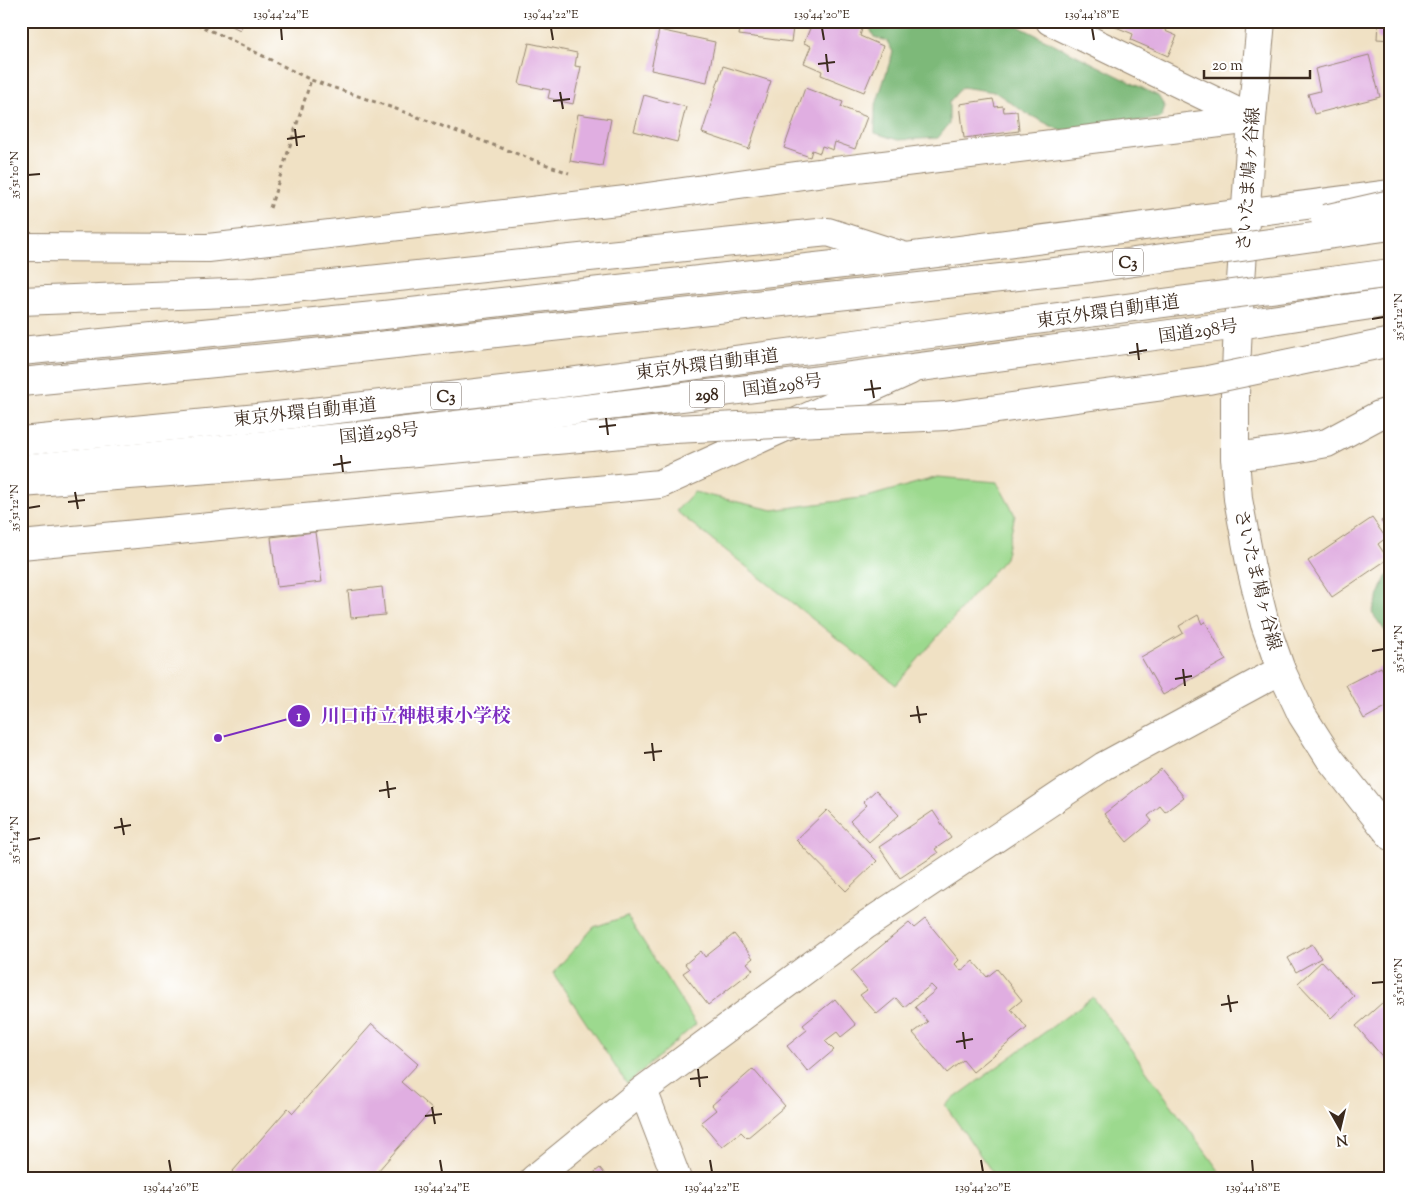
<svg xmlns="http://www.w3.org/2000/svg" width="1412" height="1200" viewBox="0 0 1412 1200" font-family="'Sorts Mill Goudy','Noto Serif JP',serif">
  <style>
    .green { fill: #9cd98e; stroke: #6c8256 }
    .forest { fill: #7db979; stroke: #5c724c }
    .building { fill: #e0aee1 }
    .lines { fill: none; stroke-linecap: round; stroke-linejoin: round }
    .minor-casing { stroke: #968671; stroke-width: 30 }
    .secondary-casing { stroke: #968671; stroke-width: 30 }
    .trunk-casing { stroke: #968671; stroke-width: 30 }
    .motorway-casing { stroke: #968671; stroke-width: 30 }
    .path { stroke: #968671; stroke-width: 3; stroke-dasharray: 4 4; stroke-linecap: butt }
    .minor { stroke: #fff; stroke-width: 28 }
    .secondary { stroke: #fff; stroke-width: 28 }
    .trunk { stroke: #fff; stroke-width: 28 }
    .motorway { stroke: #fff; stroke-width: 28 }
    .motorway-bridge-casing { stroke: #968671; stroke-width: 30; stroke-linecap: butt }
    .motorway-bridge { stroke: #fff; stroke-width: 28 }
    .ticks { fill: none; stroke: #3b2a1e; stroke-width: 2 }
    .labels { text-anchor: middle; stroke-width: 4; stroke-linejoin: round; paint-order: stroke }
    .shield { fill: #fff; stroke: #766a62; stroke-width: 1 }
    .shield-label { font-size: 16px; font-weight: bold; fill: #3b2a1e }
    .street-label { font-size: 18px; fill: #3b2a1e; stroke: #fff }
    .leader { fill: none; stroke: #7b2cbf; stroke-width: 2 }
    .callout-dot { fill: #7b2cbf; stroke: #fff; stroke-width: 2 }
    .mark-label { font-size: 15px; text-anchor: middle; font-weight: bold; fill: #fff }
    .callout-label { font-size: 19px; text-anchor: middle; font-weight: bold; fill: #7b2cbf; stroke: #fff; stroke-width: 4; stroke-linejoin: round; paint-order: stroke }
    .neatline { fill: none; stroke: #3b2a1e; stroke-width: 2 }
    .ticks-label { font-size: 12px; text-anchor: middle; fill: #3b2a1e }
  </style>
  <rect width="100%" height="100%" fill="#fff"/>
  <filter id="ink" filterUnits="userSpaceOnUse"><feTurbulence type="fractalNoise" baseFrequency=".02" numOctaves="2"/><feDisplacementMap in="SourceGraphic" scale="10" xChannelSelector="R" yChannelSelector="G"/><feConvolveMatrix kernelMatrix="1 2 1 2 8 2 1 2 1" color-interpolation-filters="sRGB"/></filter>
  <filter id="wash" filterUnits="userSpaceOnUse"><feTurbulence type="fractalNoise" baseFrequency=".0096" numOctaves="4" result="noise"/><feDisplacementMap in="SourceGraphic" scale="20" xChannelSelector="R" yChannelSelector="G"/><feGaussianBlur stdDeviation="1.12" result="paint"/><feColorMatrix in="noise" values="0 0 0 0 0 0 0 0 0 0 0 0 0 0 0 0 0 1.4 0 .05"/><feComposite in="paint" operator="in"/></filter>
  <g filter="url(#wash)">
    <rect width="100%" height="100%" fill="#f0e1c4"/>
    <!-- green -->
    <path class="green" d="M938 477 997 482 1015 515 1005 558 896 685 676 511 694 492 773 510 867 497Z
      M627 916 696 1024 627 1084 553 973 594 927Z
      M1093 997 1225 1179H997L945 1105Z"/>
    <!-- forest -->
    <path class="forest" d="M869 21H1008L1158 96 1165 107 1161 118 1061 131 1026 113 995 92 962 87 949 102V124L938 138 898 140 875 133V108L893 52 887 41 874 37 868 24Z
      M1391 573V639L1372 613 1386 577Z"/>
    <g id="blocks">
      <!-- building -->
      <path class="building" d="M222 21H244L240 30Z
        M733 21H794L791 42 739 35 741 24 733 23Z
        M813 21H819L836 28 839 21H842L862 29 860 36 883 46 864 92 821 75 822 71 804 63 811 46 804 43Z
        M1101 21H1169L1165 31 1177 36 1168 56 1131 40 1133 34Z
        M1378 21H1391V40L1377 39Z
        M659 30 715 42 707 82 651 70Z
        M529 43 577 53 575 66 581 67 573 104 548 98 550 90 519 84Z
        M1369 55 1380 97 1314 114 1308 94 1320 91 1315 69Z
        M723 66 771 81 749 149 702 133Z
        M805 88 843 102 841 107 867 117 855 149 835 142 833 150 822 146 820 153 812 150 810 157 784 148Z
        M644 95 686 107 677 142 634 131Z
        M993 99 995 107 1003 106 1004 112 1017 111 1019 131 964 138 960 104Z
        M578 114 611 119 602 166 570 161Z
        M1391 515V538L1381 521Z
        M1372 518 1386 538 1378 544 1388 559 1332 597 1308 561Z
        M315 532 322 582 277 587 271 537Z
        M382 587 385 615 351 618 348 591Z
        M1198 615 1202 624 1205 621 1226 660 1163 695 1141 657 1183 633 1179 626Z
        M1381 667 1391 685V704L1364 719 1346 685Z
        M1161 769 1184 797 1165 812 1160 806 1148 816 1152 821 1127 842 1104 814Z
        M876 790 899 815 869 842 850 821 867 805 863 802Z
        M827 810 877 861 846 891 796 840Z
        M933 811 951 838 935 849 938 853 900 878 879 847Z
        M925 919 959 960 955 964 961 971 973 961 987 977 997 969 1022 1000 1011 1009 1027 1028 973 1072 963 1060 947 1073 913 1033 928 1022 915 1007 936 990 931 985 904 1007 896 998 877 1014 860 995 867 990 851 971 909 923 914 928Z
        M734 934 753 958 747 963 753 970 708 1005 683 973 689 969 685 964 701 951 705 957Z
        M1312 944 1321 958 1296 972 1288 958Z
        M1322 961 1354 996 1331 1018 1298 983Z
        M1391 995V1059L1387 1062 1356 1026Z
        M835 999 856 1025 841 1037 837 1032 825 1041 834 1050 808 1072 787 1046 807 1030 803 1025Z
        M372 1024 418 1064 401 1082 432 1109 371 1179H226L288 1108 293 1113Z
        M753 1069 785 1106 747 1138 741 1132 722 1147 701 1122 716 1110 712 1105Z
        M600 1168 609 1179H586Z"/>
    </g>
  </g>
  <g filter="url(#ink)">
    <use href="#blocks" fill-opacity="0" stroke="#968671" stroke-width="1"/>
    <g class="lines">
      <!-- minor casing -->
      <g class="minor-casing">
        <path id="minor" d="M1050 21 1252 119
          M21 247 208 248 626 200 810 174 1252 119
          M21 301 255 292 828 232 906 257
          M1235 457 1294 449 1327 443 1379 415 1391 411
          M21 545 660 484 909 371
          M643 1090 677 1179
          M534 1179 643 1090 866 925 1104 766 1281 670"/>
      </g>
      <!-- secondary casing -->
      <g class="secondary-casing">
        <path id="secondary" d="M1261 21 1252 119 1238 325 1235 394V457L1238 499 1251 568 1265 624 1281 670 1302 715 1330 759 1391 836"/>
      </g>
      <!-- trunk casing -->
      <g class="trunk-casing">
        <path id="trunk" d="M21 351 384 315 906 257 1391 194
          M21 469 398 432 829 379 1238 325 1391 302"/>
      </g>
      <!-- motorway casing -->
      <g class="motorway-casing">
        <path id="motorway" d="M21 382 286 356 865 293
          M21 441 277 416 554 384 870 342
          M21 483 292 463 591 437"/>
      </g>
      <!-- path -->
      <path class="path" d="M189 21 225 37 311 80 396 109 569 173
        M270 208 311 80"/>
      <!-- minor -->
      <use href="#minor" class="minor"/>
      <!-- secondary -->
      <use href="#secondary" class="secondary"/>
      <!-- trunk -->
      <use href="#trunk" class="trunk"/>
      <!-- motorway -->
      <use href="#motorway" class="motorway"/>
      <!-- motorway-bridge casing -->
      <g class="motorway-bridge-casing">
        <path id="motorway-bridge" d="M1325 219 1391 204
          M865 293 1091 268 1391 226
          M870 342 1391 273
          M591 437 674 429 946 416 1208 380 1391 342"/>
      </g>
      <!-- motorway-bridge -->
      <use href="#motorway-bridge" class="motorway-bridge"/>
    </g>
  </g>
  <!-- ticks -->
  <path class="ticks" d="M281 28 282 40M551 28 553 40M822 28 824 40M1092 28 1094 40M826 54 828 72M818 64 835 62M560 92 563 109M553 101 570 99M295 129 297 146M287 139 305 136M28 175 40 174M1372 319 1384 317M1137 343 1139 360M1129 353 1147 350M871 380 874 398M864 390 881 388M606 418 608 435M599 427 616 425M341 455 343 472M333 465 351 462M75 492 78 509M68 502 85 500M28 508 40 506M1372 651 1384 649M1183 669 1185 686M1175 679 1192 676M917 706 920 723M910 716 927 714M652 743 654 761M644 753 662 751M387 781 389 798M379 791 396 788M121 818 124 835M114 828 131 825M28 840 40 838M1372 983 1384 982M1228 995 1231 1012M1221 1005 1238 1002M963 1032 965 1049M956 1042 973 1039M698 1069 700 1087M690 1079 708 1077M432 1107 435 1124M425 1116 442 1114M169 1160 171 1172M440 1160 442 1172M710 1160 712 1172M981 1160 983 1172M1252 1160 1253 1172"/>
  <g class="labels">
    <!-- shield labels -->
    <g class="shield">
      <rect x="1113" y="248.5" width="30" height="27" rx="4"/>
      <rect x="689.5" y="380.5" width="35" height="27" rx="4"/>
      <rect x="431" y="382.5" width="30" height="27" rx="4"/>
    </g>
    <g class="shield-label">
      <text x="1128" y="268">C3</text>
      <text x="707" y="400">298</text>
      <text x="446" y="402">C3</text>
    </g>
    <!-- street labels -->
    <g class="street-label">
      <text transform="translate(1248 179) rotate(-86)" y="6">さいたま鳩ヶ谷線</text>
      <text transform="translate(1108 311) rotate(-8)" y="6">東京外環自動車道</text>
      <text transform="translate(1198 331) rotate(-8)" y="6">国道298号</text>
      <text transform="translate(707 364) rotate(-7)" y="6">東京外環自動車道</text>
      <text transform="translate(782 385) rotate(-7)" y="6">国道298号</text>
      <text transform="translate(305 412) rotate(-6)" y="6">東京外環自動車道</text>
      <text transform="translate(379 433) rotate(-6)" y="6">国道298号</text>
      <text transform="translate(1258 580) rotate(76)" y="6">さいたま鳩ヶ谷線</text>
    </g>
  </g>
  <!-- callouts -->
  <path class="leader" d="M218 738L299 716"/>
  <g class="callout-dot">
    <circle cx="218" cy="738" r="5"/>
    <circle cx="299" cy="716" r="12"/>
  </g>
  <g class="mark-label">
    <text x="299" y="721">1</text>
  </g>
  <g class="callout-label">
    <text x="416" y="722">川口市立神根東小学校</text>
  </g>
  <!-- margin -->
  <rect width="1412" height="1200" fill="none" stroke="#fff" stroke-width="55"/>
  <!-- north arrow -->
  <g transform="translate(1340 1128) rotate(172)" stroke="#ffffff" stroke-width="4" paint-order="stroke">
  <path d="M0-4L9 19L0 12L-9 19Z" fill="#3b2a1e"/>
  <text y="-8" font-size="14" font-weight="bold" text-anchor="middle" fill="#3b2a1e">N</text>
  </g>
  <!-- scale -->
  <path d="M1204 70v8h106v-8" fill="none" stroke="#3b2a1e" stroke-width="2.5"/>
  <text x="1212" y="70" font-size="15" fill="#3b2a1e" stroke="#ffffff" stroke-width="4" paint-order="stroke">20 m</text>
  <rect x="28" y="28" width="1356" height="1144" class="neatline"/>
  <g class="ticks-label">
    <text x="281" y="18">139°44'24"E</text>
    <text x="551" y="18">139°44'22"E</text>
    <text x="822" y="18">139°44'20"E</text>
    <text x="1092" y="18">139°44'18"E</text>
    <text transform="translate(14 175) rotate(-90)" y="4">35°51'10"N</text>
    <text transform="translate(1398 317) rotate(-90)" y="4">35°51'12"N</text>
    <text transform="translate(14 508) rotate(-90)" y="4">35°51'12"N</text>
    <text transform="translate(1398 649) rotate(-90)" y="4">35°51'14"N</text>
    <text transform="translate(14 840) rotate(-90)" y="4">35°51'14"N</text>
    <text transform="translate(1398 982) rotate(-90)" y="4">35°51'16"N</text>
    <text x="171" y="1191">139°44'26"E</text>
    <text x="442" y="1191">139°44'24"E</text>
    <text x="712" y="1191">139°44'22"E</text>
    <text x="983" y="1191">139°44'20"E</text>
    <text x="1253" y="1191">139°44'18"E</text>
  </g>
</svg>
